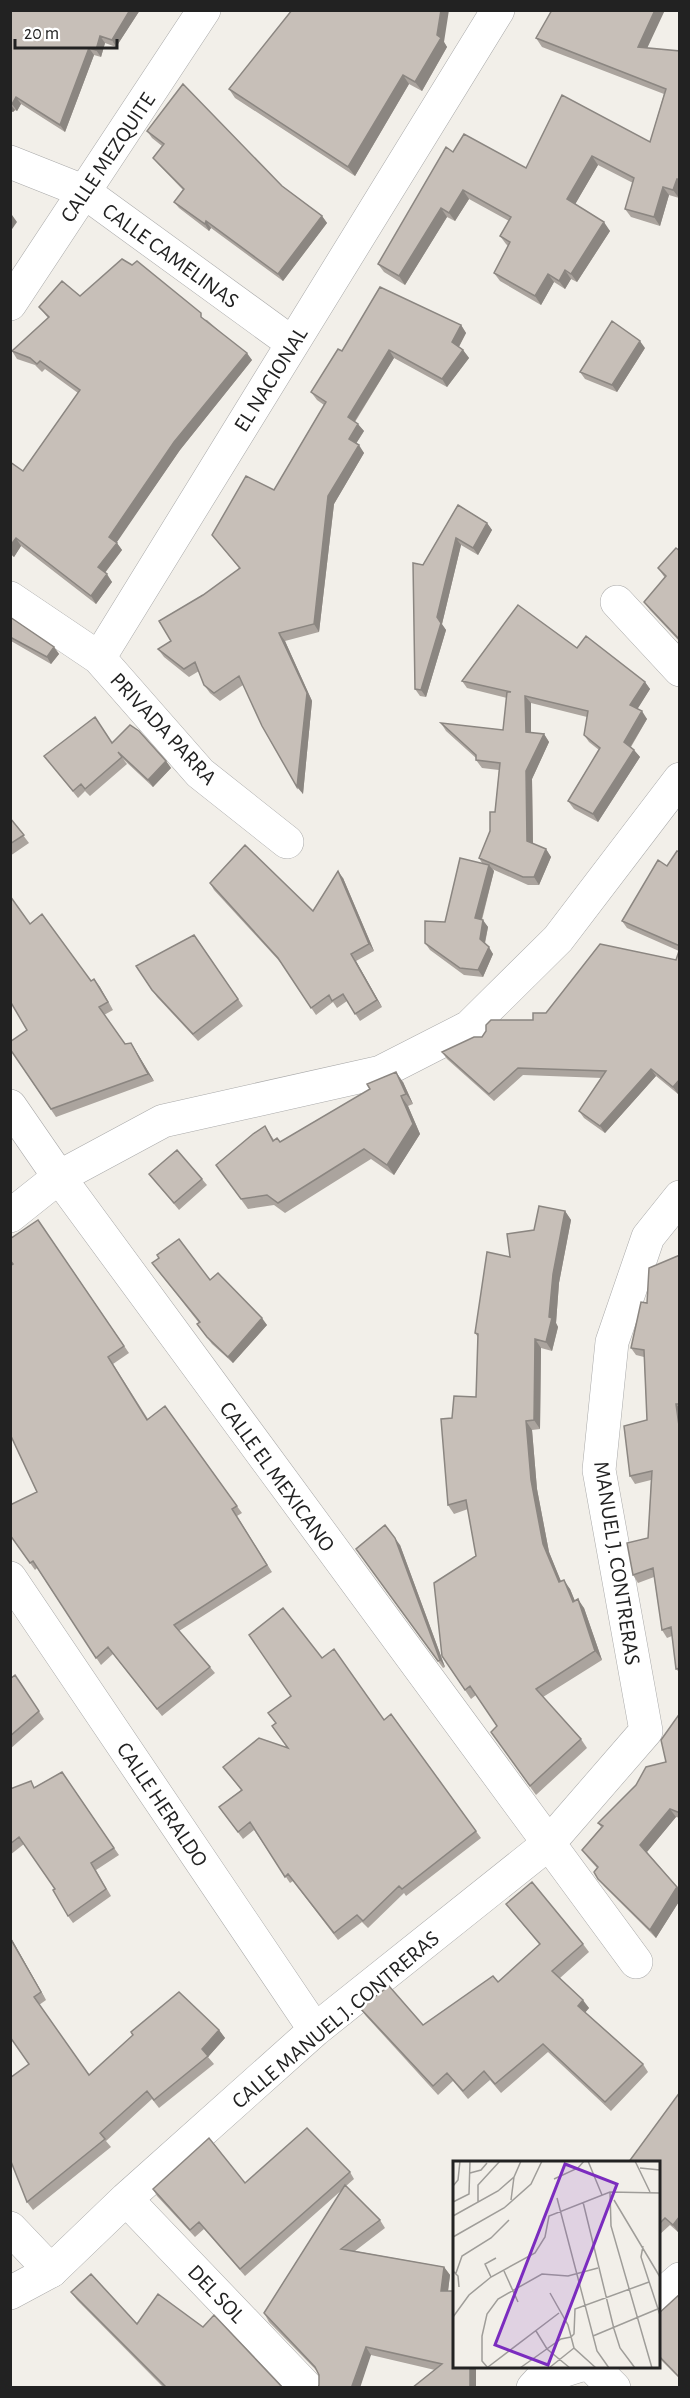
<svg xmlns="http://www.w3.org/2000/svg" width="690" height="2398" viewBox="0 0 690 2398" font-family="'Alegreya Sans',sans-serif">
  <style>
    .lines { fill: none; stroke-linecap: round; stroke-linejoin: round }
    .minor-casing { stroke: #a9a9a9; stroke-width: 34 }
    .tertiary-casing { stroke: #a9a9a9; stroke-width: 34 }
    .minor { stroke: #fff; stroke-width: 33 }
    .tertiary { stroke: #fff; stroke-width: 33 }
    .wall { fill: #aba49e }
    .shaded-wall { fill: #8b8681 }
    .building { fill: #c7bfb8; stroke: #8b8681; stroke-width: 1.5 }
    .labels { text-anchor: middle; stroke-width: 5; stroke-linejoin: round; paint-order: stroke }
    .street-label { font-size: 22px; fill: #222; stroke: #fff }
    .inset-road { fill: none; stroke: #9f9d99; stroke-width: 1.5 }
    .view { fill: #7b2cbf; fill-opacity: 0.15; stroke: #7b2cbf; stroke-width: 3 }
    .inset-edge { fill: none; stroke: #222; stroke-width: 3 }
  </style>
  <rect width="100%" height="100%" fill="#f2efe9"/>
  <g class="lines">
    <!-- minor casing -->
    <g class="minor-casing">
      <path id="minor" d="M10 162 83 191 292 343
        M10 304 204 10
        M10 598 99 658 200 773 287 842
        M617 602 680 670
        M99 658 498 10
        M10 1106 59 1177 636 1962
        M10 1216 59 1177 163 1121 381 1072 469 1027 558 939 680 779
        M10 1578 315 2030
        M126 2199 307 2388
        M10 2228 51 2271 126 2199 315 2030 548 1844 646 1731 599 1470 612 1342 648 1237 680 1197
        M658 2298 680 2279
        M592 2366 614 2388
        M533 2388 543 2377 578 2366"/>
    </g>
    <!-- tertiary casing -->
    <g class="tertiary-casing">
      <path id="tertiary" d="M10 2293 51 2271"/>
    </g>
    <!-- minor -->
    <use href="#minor" class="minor"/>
    <!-- tertiary -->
    <use href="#tertiary" class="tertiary"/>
  </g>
  <!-- wall -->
  <path class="wall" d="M10 10H140L116 47 105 43 101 57 94 55 65 132 21 104 17 111 15 110 13 112 10 111Z
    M536 38 680 51V196L679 198 669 195 660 226 631 217 625 209 633 183 598 165 575 204 610 231 577 282 571 279 565 289 554 282 541 305 500 281 494 273 508 246 506 244 500 236 509 221 469 199 455 221 447 217 405 285 384 272 378 264 453 152 526 168 650 142 664 94 542 47Z
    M444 42 447 47 422 91 409 84 355 176 235 98 229 89Z
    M147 131 282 186 322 216 327 223 283 281 211 228 209 231 179 208 174 202 183 190 158 164 153 158 162 146 152 138Z
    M80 296 207 320 252 360 180 450 116 542 122 550 105 573 112 582 96 604 21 546 14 557 10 554V462L23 471 78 393 45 369 42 372 35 365 17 359 12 351 48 318 39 307Z
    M461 325 466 333 459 347 463 350 469 358 447 387 394 358 355 422 364 431 356 443 364 453 334 504 319 632 285 641 312 701 303 794 243 685 220 701 210 693 204 685 199 671 189 677 164 657 158 649 171 641 239 568 212 535 274 490 324 405 317 400 311 392 342 351Z
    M645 348 617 392 585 379 580 372Z
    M458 505 487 523 492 530 478 555 461 545 442 624 446 630 426 697 420 696 415 689 423 565Z
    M680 551V642L650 610 644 602 665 578 658 568Z
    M10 617 54 647 59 654 51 664 11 641 10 642Z
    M577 648 645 682 650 689 637 709 647 719 631 747 634 750 640 757 598 822 574 809 568 801 599 750 589 742 584 735 587 717 531 703V733L544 734 549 742 532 779 533 844 546 849 551 857 539 885H528L492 869 494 871 482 920 488 927 485 944 493 954 483 977 464 975 430 950 425 943 445 922 482 863 479 858 490 831 495 812 499 770 482 768 476 760V758L446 731 441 723 503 730 507 698 467 688 462 681Z
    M112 743 166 761 171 768 153 787 123 759 127 764 90 796 85 791 78 798 44 756Z
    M10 818 29 843 10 856Z
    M680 852V1092L678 1094 656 1076 605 1133 584 1118 579 1111 602 1078 523 1075 494 1101 447 1059 442 1052 533 1020 546 1013 676 960 679 951 627 928 622 921Z
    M343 878 374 951 356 961 382 1007 360 1021 347 1001 337 1008 333 1002 316 1015 282 964 214 890 210 883 313 911Z
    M30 924 91 981 94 979 113 1010 104 1015 125 1044 131 1043 154 1081 56 1117 10 1049 27 1030Z
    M194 935 243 1006 198 1041 157 997 136 966Z
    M403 1082 413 1104 408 1106 420 1134 394 1175 371 1159 285 1213 274 1205 248 1209 216 1165 265 1126 274 1140 280 1142Z
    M149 1174 202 1179 207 1185 179 1210Z
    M565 1211 571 1220 559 1283 556 1323 558 1327 552 1351 541 1348 540 1429 532 1430 537 1489 549 1552 561 1582 570 1589 575 1601 584 1608 602 1660 543 1697 581 1739 587 1748 536 1795 491 1732 497 1726 476 1695 471 1699 442 1656 476 1556 468 1509 454 1514 448 1505 452 1418 476 1397 478 1337 475 1333 510 1257 534 1230Z
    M38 1220 129 1353 113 1364 148 1419 165 1406 242 1513 237 1516 272 1572 179 1631 210 1667 215 1673 162 1716 113 1654 101 1665 37 1568 35 1570 10 1535 37 1492 13 1264Z
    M680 1255V1673L676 1669 672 1636 667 1638 662 1630 654 1577 638 1583 633 1575 648 1538 651 1480 635 1484 630 1476 647 1420 644 1357 636 1355 631 1348 647 1303Z
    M152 1263 210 1280 267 1325 233 1363 212 1344 197 1324 199 1323Z
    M400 1545 445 1667 443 1668 356 1549Z
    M322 1658 384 1720 391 1714 481 1838 406 1896 404 1893 368 1928 362 1922 338 1940 293 1881 290 1883 254 1830 243 1839 219 1807 241 1790 223 1767 288 1748 291 1696Z
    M15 1675 44 1719 10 1749V1679Z
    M680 1713V1818L676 1817 647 1852 680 1890V1900L656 1938 604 1886 594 1872 597 1868 588 1858 582 1850 601 1827 598 1823 666 1762Z
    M62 1772 119 1855 96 1870 111 1896 73 1923 68 1916 55 1889 24 1844 10 1855V1789L35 1787Z
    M506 1904 583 1944 589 1952 560 1978 589 2008 585 2012 643 2064 648 2072 611 2111 548 2052 501 2093 490 2080 468 2099 453 2081 438 2095 366 2016 360 2008 423 2025 498 1982 540 1945Z
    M10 1936 46 2000 39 2005 89 2075 219 2030 225 2038 208 2057 214 2064 159 2108 152 2099 106 2141 111 2147 33 2210 27 2202 29 2064 10 2037Z
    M680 2092V2230L678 2232 670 2225 658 2236V2163Z
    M350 2172 354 2179 346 2186 380 2220 385 2228 355 2251 444 2267 450 2275 448 2291 454 2367H476V2388H412L435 2370 371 2355 319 2385V2375L318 2372 269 2322 264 2313 343 2189 245 2276 204 2229 195 2237 157 2196 153 2189 245 2183Z
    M71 2292 137 2324 283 2388H164L77 2300Z
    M680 2294V2379L658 2357V2314Z"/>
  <!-- shaded-wall -->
  <path class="shaded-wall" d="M130 10H140L116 47 112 40Z
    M441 10H449L444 42 447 47 422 91 415 82 437 35Z
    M655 10H665L644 55 638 47Z
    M100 36 105 43 101 57 96 50Z
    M89 48 94 55 65 132 60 125Z
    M403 75 409 84 355 176 348 167Z
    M16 97 21 104 17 111 12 104Z
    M10 104 15 110 13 112 10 109Z
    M592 156 598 165 573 208 567 199Z
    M677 179 680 183V196L679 198 673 190Z
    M663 187 669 195 660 226 654 217Z
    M463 190 469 199 455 221 449 213Z
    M441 208 447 217 405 285 399 276Z
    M12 215 17 222 10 232V217Z
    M322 216 327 223 283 281 278 274Z
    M206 221 211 228 209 231 205 224Z
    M604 222 610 231 577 282 571 274Z
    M565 270 571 279 565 289 559 281Z
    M548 274 554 282 541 305 535 296Z
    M461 325 466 333 457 350 452 342Z
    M640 341 645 348 617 392 612 385Z
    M389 350 394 358 353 424 348 417Z
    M463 350 469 358 447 387 442 379Z
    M247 353 252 360 180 450 115 545 109 537 174 442Z
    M358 424 364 431 354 447 349 439Z
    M359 445 364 453 334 504 319 632 314 624 328 496Z
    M487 523 492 530 478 555 473 548Z
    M16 538 21 546 14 557 10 552V546Z
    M456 538 461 545 442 624 437 617Z
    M117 543 122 550 103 575 98 567Z
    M107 574 112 582 96 604 91 596Z
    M441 623 446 630 426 697 421 690Z
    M279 633 285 641 312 701 303 794 297 787Z
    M54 647 59 654 51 664 47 657Z
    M645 682 650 689 635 713 630 705Z
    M525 696 531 703V740L526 732Z
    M642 711 647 719 629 749 624 742Z
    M544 734 549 742 532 779 533 849 527 841 526 771Z
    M634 750 640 757 598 822 593 814Z
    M166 761 171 768 153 787 148 780Z
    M546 849 551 857 539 885 534 877Z
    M489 865 494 871 480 925 475 918Z
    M338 871 343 878 374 951 369 944Z
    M483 920 488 927 484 946 480 939Z
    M489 947 493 954 483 977 478 970Z
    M351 954 356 961 382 1007 377 1000Z
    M94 979 100 987 113 1010 108 1002Z
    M131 1043 136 1051 154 1081 148 1074Z
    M651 1069 656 1076 605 1133 600 1126Z
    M396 1072 403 1082 413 1104 406 1094Z
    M680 1079V1092L678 1094 673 1087Z
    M401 1096 408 1106 420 1134 394 1175 387 1165Z
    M565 1211 571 1220 559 1283 556 1323 558 1327 552 1351 546 1342 553 1274Z
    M262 1318 267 1325 233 1363 228 1357Z
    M535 1339 541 1348 540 1429 534 1420Z
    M676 1404 680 1409V1433Z
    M526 1421 532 1430 537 1489 549 1552 565 1591 559 1582 543 1544 531 1480Z
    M395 1538 400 1545 445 1667 440 1660Z
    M564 1580 570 1589 579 1611 573 1602Z
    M578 1599 584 1608 602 1660 595 1651Z
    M670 1809 676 1817 646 1853 640 1845Z
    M677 1887 680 1890V1900L656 1938 650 1930Z
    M10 1936 46 2000 41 1992 10 1938Z
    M583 2000 589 2008 584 2014 578 2006Z
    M219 2030 225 2038 208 2057 202 2049Z
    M680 2216V2230L678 2232 673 2225Z
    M444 2267 450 2275 447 2299 441 2291Z
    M366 2347 371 2355 360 2388H353L352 2386Z
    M470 2367H476V2388H470Z"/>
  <!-- building -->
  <path class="building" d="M10 10H130L112 40 100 36 96 50 89 48 60 125 16 97 12 104 10 103Z
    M292 10H441L437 35 441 38 415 82 403 75 348 167 229 89Z
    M552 10H655L638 47 680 51V180L677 179 673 190 663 187 654 217 625 209 634 178 592 156 567 199 604 222 571 274 565 270 559 281 548 274 535 296 494 273 510 242 500 236 511 217 463 190 449 213 441 208 399 276 378 264 446 147 453 152 464 134 526 168 562 95 650 142 666 89 536 38Z
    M183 84 282 186 322 216 278 274 206 221 205 224 174 202 184 189 153 158 164 144 147 131Z
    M122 259 132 265 137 261 201 313V317L247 353 174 442 109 537 117 543 98 567 107 574 91 596 16 538 10 546V462L23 471 80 390 40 361 37 364 30 358 12 351 49 317 39 307 62 281 80 296Z
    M380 287 461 325 452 342 463 350 442 379 389 350 348 417 358 424 349 439 359 445 328 496 314 624 279 633 307 693 297 787 262 726 239 676 214 693 204 685 195 662 184 669 158 649 171 641 159 621 203 595 240 568 212 535 246 476 274 490 326 402 311 392 338 349 342 351Z
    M612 321 640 341 612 385 580 372Z
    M458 505 487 523 473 548 456 538 437 617 441 623 421 690 415 689 413 563 423 565Z
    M676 548 680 551V640L644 602 666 576 658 568Z
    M518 605 577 648 586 636 645 682 630 705 642 711 624 742 634 750 593 814 568 801 600 748 584 735 588 711 525 696 526 732 544 734 526 771 527 841 546 849 534 877H523L479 858 490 831V812H495L500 763 476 760V755L441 723 503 730 507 692H511L462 681Z
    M10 617 54 647 47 657 10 637Z
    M95 717 112 743 130 725 139 731 166 761 148 780 118 752 122 757 85 789 81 784 73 791 44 756Z
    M10 818 24 835 10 844Z
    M245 845 313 911 338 871 369 944 351 954 377 1000 355 1014 343 994 332 1001 329 995 311 1008 278 958 210 883Z
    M677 851 680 852V946L622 921 658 860 667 866Z
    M460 858 489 865 475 918 483 920 480 939 489 947 478 970 460 968 425 943V921L445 922Z
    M10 896 30 924 42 914 91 981 94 979 108 1002 99 1007 125 1044 131 1043 148 1074 51 1109 10 1049V1042L27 1030 10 1001Z
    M194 935 238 999 193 1034 152 990 136 966Z
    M600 944 676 960 680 948V1079L673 1087 651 1069 600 1126 579 1111 606 1071 518 1068 489 1094 442 1052 474 1037H482L486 1031V1025L491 1020H533V1013H546Z
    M396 1072 406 1094 401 1096 413 1124 387 1165 364 1149 278 1203 267 1195 241 1199 216 1165 253 1134 265 1126 273 1141 277 1138 280 1142 370 1089 367 1084Z
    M177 1150 202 1179 174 1203 149 1174Z
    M539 1206 565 1211 553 1274 549 1317 552 1318 546 1342 535 1339 534 1420 526 1421 531 1480 543 1544 559 1582 564 1580 573 1602 578 1599 595 1651 536 1689 581 1739 530 1786 491 1732 497 1726 470 1686 465 1690 442 1656 434 1583 476 1556 466 1500 448 1505 441 1419 452 1418 454 1396 476 1397 478 1334 475 1333 487 1252 510 1257 507 1234 534 1230Z
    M38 1220 124 1346 108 1357 147 1420 165 1406 237 1506 232 1509 267 1565 174 1625 210 1667 157 1709 108 1647 96 1658 33 1561 30 1563 10 1535V1505L37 1492 10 1434V1266L13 1264 10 1260V1239Z
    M179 1239 210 1280 218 1273 262 1318 228 1357 207 1337 197 1324 200 1322 152 1263 159 1258 157 1255Z
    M680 1255V1404H676L680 1433V1668L676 1669 671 1627 662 1630 653 1568 633 1575 627 1543 648 1538 652 1471 630 1476 624 1426 647 1420 644 1350 631 1348 641 1302 647 1303 649 1268Z
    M385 1525 395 1538 440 1660 438 1661 356 1549Z
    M283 1608 322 1658 334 1649 384 1720 391 1714 476 1831 402 1889 399 1886 363 1921 357 1915 334 1933 288 1874 285 1877 250 1822 238 1832 219 1807 242 1790 223 1767 259 1738 288 1748 272 1726 276 1723 268 1713 291 1696 249 1635Z
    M15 1675 39 1711 10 1736V1679Z
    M680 1713V1813L670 1809 640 1845 677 1887 650 1930 598 1879 594 1872 598 1867 582 1850 603 1826 598 1823 636 1785 646 1767 666 1762 661 1740Z
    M62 1772 114 1848 91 1863 106 1889 68 1916 53 1890 55 1889 19 1837 10 1844V1789L31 1781 34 1788Z
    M532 1882 583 1944 552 1971 583 2000 578 2006 643 2064 605 2102 543 2044 495 2084 484 2071 463 2091 447 2073 433 2086 360 2008 389 1986 423 2025 493 1976 498 1982 540 1944 506 1904Z
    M10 1938 41 1992 34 1997 89 2075 133 2035 131 2032 179 1992 219 2030 202 2049 208 2056 154 2100 147 2091 100 2133 105 2139 27 2202 10 2159V2078L29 2064 10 2037Z
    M680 2092V2216L673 2225 665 2218 658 2225V2163H628Z
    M307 2128 350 2172 240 2269 199 2222 190 2230 153 2189 209 2138 245 2183Z
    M345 2185 380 2220 341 2249 444 2267 441 2291H454V2367H470V2388H412L442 2364 366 2347 352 2386 353 2388H318L319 2385V2375L315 2367 264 2313Z
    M91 2274 137 2324 158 2294 203 2327 214 2315 283 2388H167L71 2292Z
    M680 2294V2378L658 2355V2314Z"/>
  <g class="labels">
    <!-- street labels -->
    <g class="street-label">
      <text transform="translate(107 157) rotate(-56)" y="8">CALLE MEZQUITE</text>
      <text transform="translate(171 255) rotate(36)" y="8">CALLE CAMELINAS</text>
      <text transform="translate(270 379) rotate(-58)" y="8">EL NACIONAL</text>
      <text transform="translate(164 728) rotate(47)" y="8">PRIVADA PARRA</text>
      <text transform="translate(278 1476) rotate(54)" y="8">CALLE EL MEXICANO</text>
      <text transform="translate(618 1563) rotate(81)" y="8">MANUEL J. CONTRERAS</text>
      <text transform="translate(163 1804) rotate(56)" y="8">CALLE HERALDO</text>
      <text transform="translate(335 2019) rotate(-40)" y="8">CALLE MANUEL J. CONTRERAS</text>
      <text transform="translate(217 2293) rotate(46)" y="8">DEL SOL</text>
    </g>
  </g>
  <!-- overview -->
  <g transform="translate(453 2161)">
    <rect width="207" height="207" fill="#f2efe9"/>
    <path class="inset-road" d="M135 0 149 34M182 0 197 31M187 7 207 9M17 12 28 9 34 2M101 18 125 7 131 0M0 25 5 19 7 0M157 31 158 65 199 207M104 37 144 190 156 207M58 39 61 16M161 39 207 116M0 41 16 33 17 0M25 41V24L47 0M130 41 161 168 167 187 182 207M0 55 45 30 61 16 68 0M0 76 51 47 78 23 89 0M190 85 188 96 207 154M0 110 5 115 6 126M51 110 65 141M3 112 9 95 38 77 56 59M38 116 32 103 43 97M97 132 115 164 121 187 143 207M0 156 16 134 38 116 82 92 92 76 96 55 157 31 207 32M83 170 94 188 117 207M140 175 207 147M118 176 121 173 122 148 196 121M35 206 106 152M35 207 29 200V175L34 153 45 138 89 113 115 115 145 107M67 207 108 178 118 176M96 207 121 187"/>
    <path class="view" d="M112 3 164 23 95 204 42 184Z"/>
    <rect width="207" height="207" class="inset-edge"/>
  </g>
  <!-- border -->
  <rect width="690" height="2398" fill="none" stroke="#222222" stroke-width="24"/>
  <!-- scale -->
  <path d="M15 39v9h102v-9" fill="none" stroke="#222222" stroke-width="3"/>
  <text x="24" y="39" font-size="18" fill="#222222" stroke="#ffffff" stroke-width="4.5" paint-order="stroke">20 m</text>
</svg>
